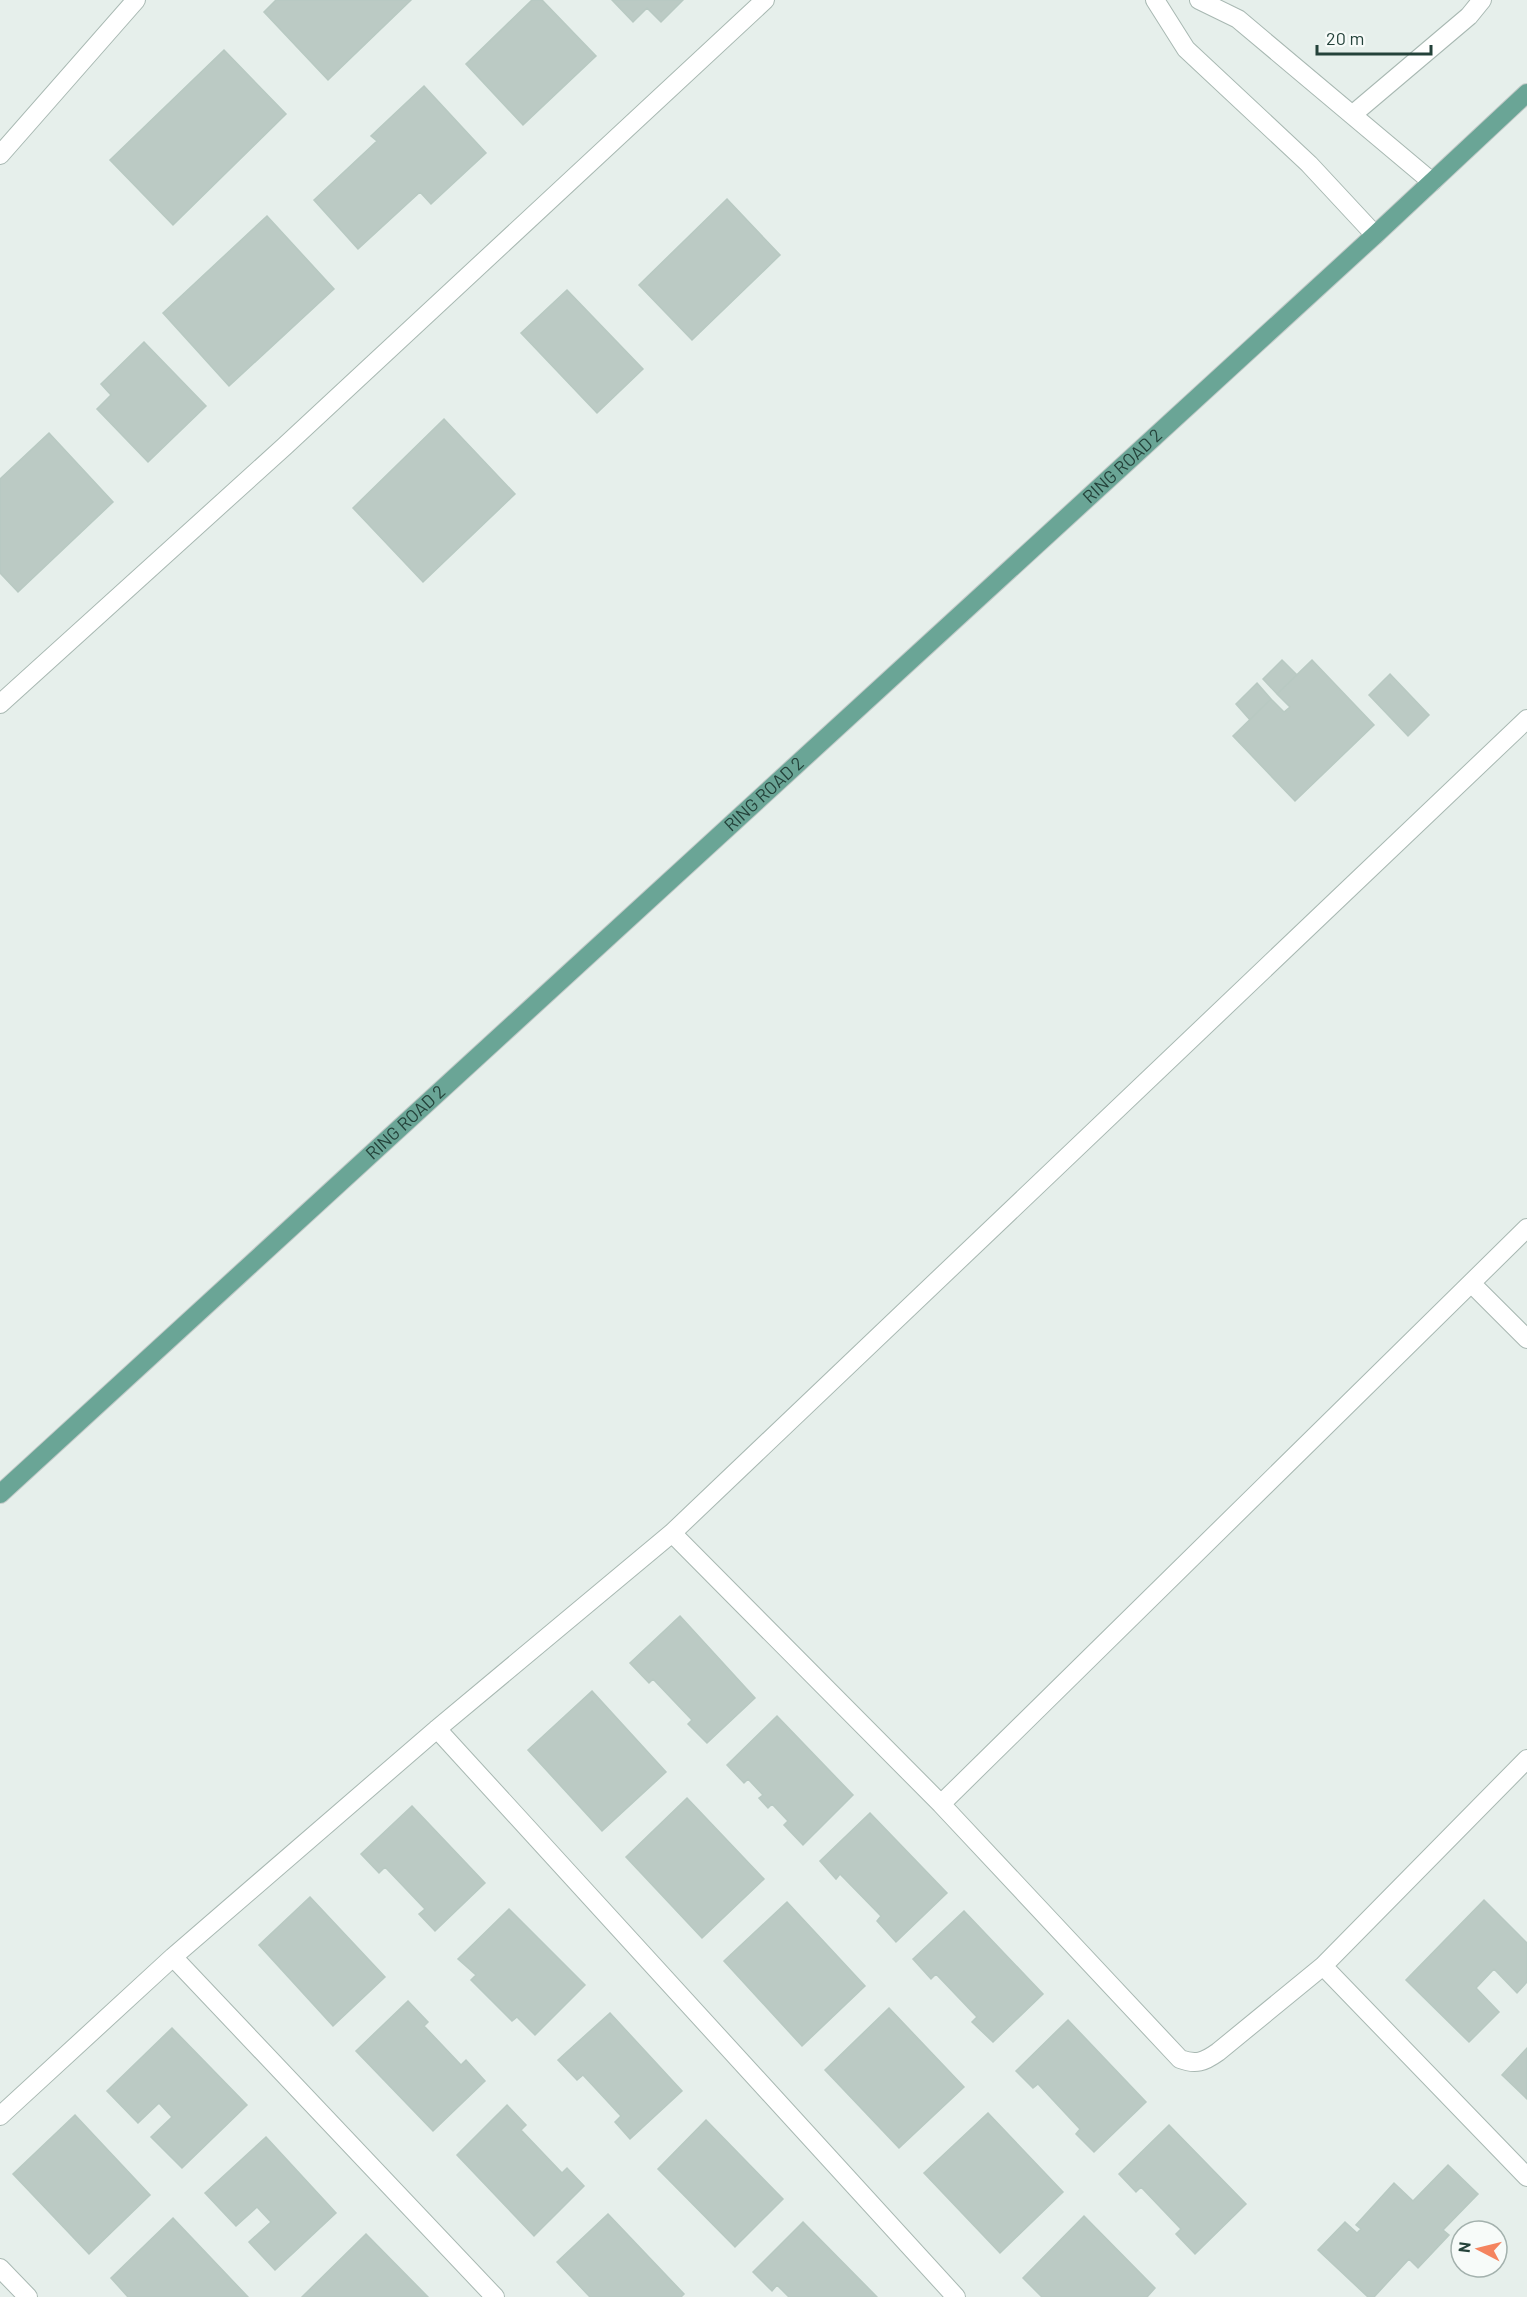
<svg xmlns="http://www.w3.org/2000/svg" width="1527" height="2297" viewBox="0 0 1527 2297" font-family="Barlow,sans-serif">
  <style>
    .building { fill: #bbcac4; stroke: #b8c9c2; stroke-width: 1.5 }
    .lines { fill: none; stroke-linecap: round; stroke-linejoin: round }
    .minor-casing { stroke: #a8b8b2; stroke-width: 20 }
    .primary-casing { stroke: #c2cac8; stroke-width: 20 }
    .minor { stroke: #fff; stroke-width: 18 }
    .primary { stroke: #6aa596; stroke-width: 18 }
    .labels { text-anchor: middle; stroke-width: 5; stroke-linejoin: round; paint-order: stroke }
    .street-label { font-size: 18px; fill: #24423a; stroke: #f7fbf9 }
  </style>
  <rect width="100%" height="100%" fill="#e6efeb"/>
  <!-- building -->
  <path class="building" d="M276 0H411L328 80 264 12Z
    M532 0H542L596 56 523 125 466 64Z
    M612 0H683L661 22 647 8 633 22Z
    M224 50 286 114 173 225 110 160Z
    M424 86 486 153 431 204 420 192 358 249 314 200 377 141 371 136Z
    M727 199 780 255 692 340 639 285Z
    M267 216 334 289 229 386 163 313Z
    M567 290 643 369 597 413 521 333Z
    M144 342 206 406 148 462 97 409 111 395 101 384Z
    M444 419 515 494 423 582 353 508Z
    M49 433 113 502 18 592 0 573V479Z
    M1282 660 1297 675 1277 694 1263 679Z
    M1312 660 1374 725 1295 801 1233 736 1271 699 1284 712 1290 707 1277 694Z
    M1390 674 1429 715 1408 736 1369 695Z
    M1257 683 1271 699 1250 720 1236 704Z
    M680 1616 755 1698 707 1743 688 1724 692 1720 653 1679 649 1683 630 1663Z
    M592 1691 666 1772 602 1831 528 1750Z
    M777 1716 853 1795 803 1845 784 1825 788 1821 772 1804 768 1808 759 1798 763 1795 748 1779 744 1783 727 1765Z
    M687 1798 764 1879 702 1938 626 1857Z
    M412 1806 485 1883 435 1931 419 1914 425 1909 385 1867 379 1873 361 1854Z
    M870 1813 947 1893 896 1942 877 1921 881 1916 840 1874 836 1879 820 1861Z
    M310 1897 385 1977 333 2026 259 1945Z
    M1484 1900 1527 1943V1982L1517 1993 1494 1969 1476 1988 1499 2012 1469 2042 1406 1980Z
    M787 1902 865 1986 802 2046 724 1961Z
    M509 1909 585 1985 535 2035 517 2017 512 2021 471 1980 476 1975 458 1959Z
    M964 1911 1043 1994 993 2042 972 2022 977 2017 936 1974 931 1979 913 1959Z
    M408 2001 428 2022 424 2026 461 2065 466 2060 485 2081 433 2131 356 2051Z
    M889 2008 964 2087 899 2148 825 2070Z
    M610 2013 682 2091 630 2139 615 2122 621 2116 583 2075 577 2080 558 2060Z
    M1068 2020 1146 2102 1094 2152 1076 2134 1080 2129 1038 2084 1033 2088 1016 2071Z
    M172 2028 247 2105 182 2168 151 2137 172 2117 159 2103 138 2123 107 2091Z
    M1527 2048V2099L1502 2075Z
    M507 2105 526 2125 521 2130 562 2173 567 2168 584 2186 534 2236 457 2155Z
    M988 2113 1063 2192 1000 2253 924 2173Z
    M75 2115 150 2195 89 2254 13 2174Z
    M706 2120 783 2199 735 2247 658 2169Z
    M1169 2125 1246 2204 1195 2254 1176 2234 1181 2229 1141 2187 1136 2192 1119 2174Z
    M266 2137 336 2213 275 2270 249 2242 271 2222 257 2207 236 2226 205 2193Z
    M1448 2165 1478 2194 1443 2230 1449 2235 1418 2268 1409 2259 1374 2297H1368L1318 2250 1345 2222 1357 2233 1361 2229 1356 2225 1394 2183 1413 2201Z
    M608 2214 684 2294 681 2297H590L557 2262Z
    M1084 2216 1155 2288 1147 2297H1042L1023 2278Z
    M173 2218 248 2297H128L111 2278Z
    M803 2222 877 2297H789L777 2285 772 2291 753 2272Z
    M366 2234 428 2297H302Z"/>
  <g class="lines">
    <!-- minor casing -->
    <g class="minor-casing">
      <path id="minor" d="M1155 0 1186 49 1309 164 1375 235
        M1199 0 1238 19 1432 182
        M1352 115 1469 16 1482 0
        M0 155 136 0
        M0 704 285 446 765 0
        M1471 1283 1527 1339
        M672 1533 941 1804 1180 2059C1196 2065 1204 2062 1218 2052L1323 1966 1527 1759
        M437 1729 956 2297
        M941 1804 1527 1228
        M173 1957 495 2297
        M1323 1966 1527 2177
        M0 2116 173 1957 437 1729 672 1533 1527 719
        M0 2268 28 2297"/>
    </g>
    <!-- primary casing -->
    <g class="primary-casing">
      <g id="primary">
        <path id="s1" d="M0 1494 1375 235 1527 93"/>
      </g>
    </g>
    <!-- minor -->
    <use href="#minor" class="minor"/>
    <!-- primary -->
    <use href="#primary" class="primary"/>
  </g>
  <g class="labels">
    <!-- street labels -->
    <g class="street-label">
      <text dy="6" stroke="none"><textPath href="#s1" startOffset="1522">RING ROAD 2</textPath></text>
      <text dy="6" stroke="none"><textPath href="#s1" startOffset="1036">RING ROAD 2</textPath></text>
      <text dy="6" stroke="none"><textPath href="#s1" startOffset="550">RING ROAD 2</textPath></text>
    </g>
  </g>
  <!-- north arrow -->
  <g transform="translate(1479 2249) rotate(277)"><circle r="28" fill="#f7fbf9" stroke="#a3b1ad" stroke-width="1.5"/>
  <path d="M0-4.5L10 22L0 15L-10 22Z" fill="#f4845f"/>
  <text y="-9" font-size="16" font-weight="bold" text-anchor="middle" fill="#24423a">N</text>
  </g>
  <!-- scale -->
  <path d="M1317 45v9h114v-9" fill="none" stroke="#24423a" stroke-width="3"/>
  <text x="1326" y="45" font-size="18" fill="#24423a" stroke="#f7fbf9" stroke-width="4.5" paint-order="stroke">20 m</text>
</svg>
